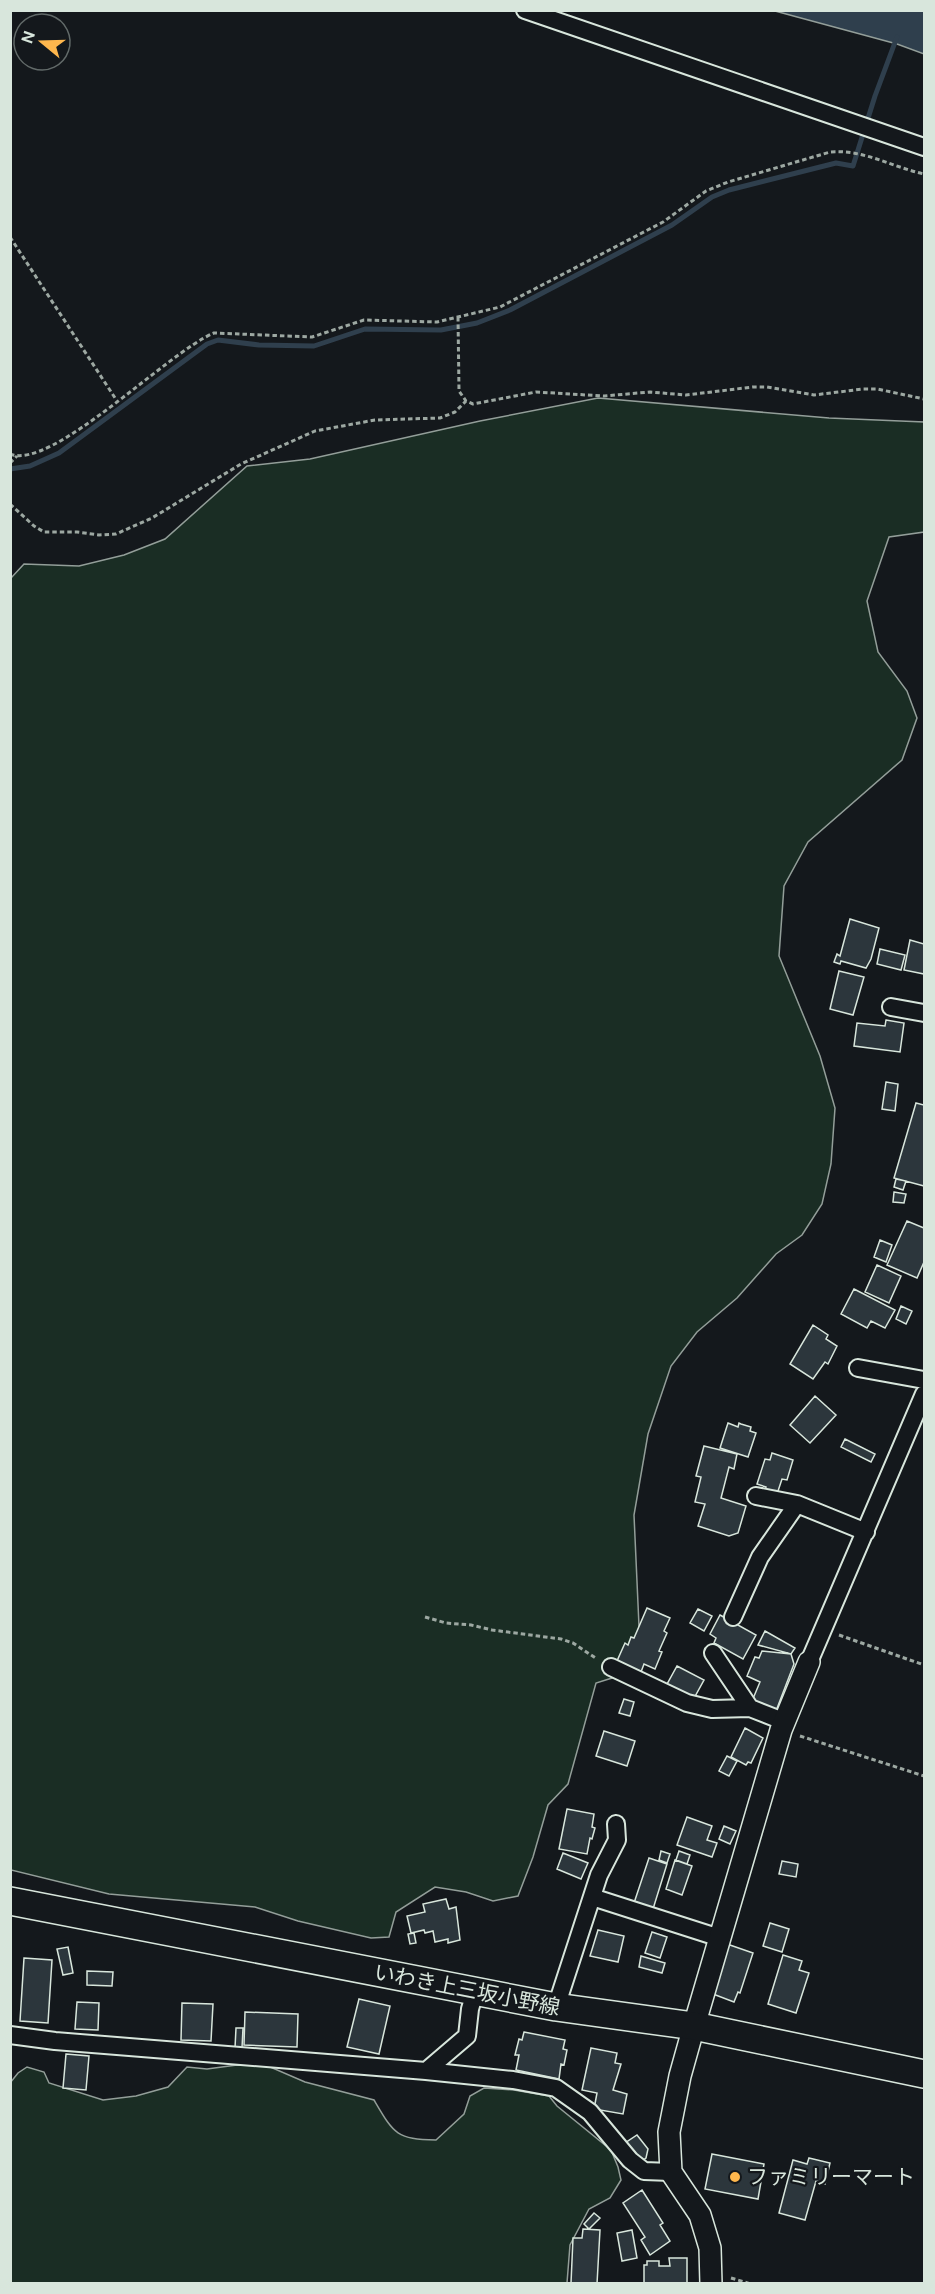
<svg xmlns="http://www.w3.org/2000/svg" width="935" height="2294" viewBox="0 0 935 2294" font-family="'DM Sans','Noto Sans JP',sans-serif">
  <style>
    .green { fill: #1a2d24; stroke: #939e99; stroke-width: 1.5 }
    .water { fill: #2f3f4d; stroke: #939e99; stroke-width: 1.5 }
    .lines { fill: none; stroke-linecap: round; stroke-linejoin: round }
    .stream { stroke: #2f3f4d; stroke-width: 5 }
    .building { fill: #2c363c; stroke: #d8e6dc; stroke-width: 1.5 }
    .minor-casing { stroke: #d8e6dc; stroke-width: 20 }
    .tertiary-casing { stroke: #d8e6dc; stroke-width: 24 }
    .primary-casing { stroke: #d8e6dc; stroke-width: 30 }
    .path { stroke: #9da8a2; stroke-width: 3; stroke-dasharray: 4.5 3; stroke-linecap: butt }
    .minor { stroke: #14181c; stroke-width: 16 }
    .tertiary { stroke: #14181c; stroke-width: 21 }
    .primary { stroke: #14181c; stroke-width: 27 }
    .poi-dot { fill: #ffb74d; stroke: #14181c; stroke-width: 2 }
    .labels { text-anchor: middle; stroke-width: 4.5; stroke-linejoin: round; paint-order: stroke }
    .street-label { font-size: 21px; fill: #d8e6dc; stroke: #14181c }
    .poi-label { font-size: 21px; fill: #d8e6dc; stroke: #14181c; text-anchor: start }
  </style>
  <rect width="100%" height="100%" fill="#14181c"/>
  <!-- green -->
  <path class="green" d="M598 398 829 418 924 422V532L889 537 867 601 878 652 907 691 917 718 902 760 808 842 784 886 779 956 820 1056 835 1108 831 1164 822 1204 802 1235 776 1254 737 1298 697 1332 671 1366 648 1434 634 1515 639 1626 636 1649 624 1669 612 1678 596 1683 568 1784 548 1805 533 1857 518 1896 493 1901 466 1892 435 1887 396 1912 389 1937 371 1938 298 1921 255 1907 109 1894 11 1870V578L24 564 79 566 124 555 165 539 247 466 310 459 480 421Z
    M237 2065 268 2066 305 2082 374 2100C394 2134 396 2139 436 2140L464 2114 470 2096 484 2088 514 2090 549 2096 557 2106 611 2150 618 2167 621 2180 610 2198 589 2209 570 2245 567 2283H11L10 2083 18 2073 27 2067 44 2072 49 2083 103 2100 136 2096 168 2087 187 2067 207 2069Z"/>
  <!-- water -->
  <path class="water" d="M775 11H924V54L897 44Z"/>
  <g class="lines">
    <!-- stream -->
    <path class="stream" d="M10 469 30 466 59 453 207 344 218 340 259 345 314 346 365 329 441 330 477 323 510 310 672 225 712 197 729 190 836 163 853 166 875 96 897 37"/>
  </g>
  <!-- building -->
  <path class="building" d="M850 919 879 928 871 959 866 968 841 961 840 964 834 962 837 954 840 956Z
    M910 940 924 944V974L904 970Z
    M880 949 905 955 901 970 877 964Z
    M839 971 864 977 853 1015 830 1009Z
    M886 1020 904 1023 900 1052 854 1046 857 1023 885 1026Z
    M886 1082 898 1084 895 1111 882 1109Z
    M916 1103 924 1105V1186L894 1178Z
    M896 1179 906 1181 903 1190 894 1187Z
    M894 1192 906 1194 904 1203 893 1202Z
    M907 1221 924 1228V1262L917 1278 887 1265Z
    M880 1240 892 1245 886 1262 874 1257Z
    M877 1265 901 1276 889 1303 865 1292Z
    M854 1289 895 1310 885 1328 871 1321 867 1328 841 1314Z
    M901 1306 912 1311 906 1324 896 1319Z
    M813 1325 828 1335 826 1339 837 1346 828 1364 825 1362 813 1379 790 1364Z
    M815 1396 836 1415 810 1443 790 1425Z
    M728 1423 738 1427 739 1423 741 1424 751 1427 750 1431 756 1433 748 1457 720 1448Z
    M845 1439 875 1454 871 1462 841 1447Z
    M704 1446 737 1454 734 1469 729 1467 721 1498 746 1506 738 1533 729 1536 698 1526 705 1504 695 1502 701 1477 696 1476Z
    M772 1453 793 1460 787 1480 782 1479 777 1494 765 1490 766 1487 757 1484 765 1459 770 1460Z
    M647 1608 670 1618 664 1631 667 1633 659 1651 662 1652 655 1669 644 1664 641 1672 617 1661 625 1643 628 1645 631 1637 634 1638Z
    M698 1609 712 1616 704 1631 690 1623Z
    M720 1615 756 1635 743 1659 714 1643 716 1638 710 1634Z
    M765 1631 795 1648 791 1654 758 1645Z
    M762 1651 791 1654 794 1664 776 1711 752 1701 760 1682 747 1676 755 1657 759 1658Z
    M677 1666 704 1680 693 1700 666 1686Z
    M624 1699 634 1702 630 1716 619 1713Z
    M745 1728 763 1738 751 1763 748 1762 746 1765 731 1757Z
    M604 1731 635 1741 627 1766 596 1756Z
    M727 1756 737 1761 729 1776 719 1771Z
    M567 1809 594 1814 592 1827 595 1828 592 1839 590 1838 587 1854 559 1849Z
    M687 1817 712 1826 707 1840 717 1843 712 1857 677 1845Z
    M724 1826 736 1831 730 1844 719 1839Z
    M661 1851 670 1854 667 1863 659 1860Z
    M679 1851 690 1855 687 1864 676 1860Z
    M563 1853 588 1863 581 1879 557 1869Z
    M649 1858 667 1864 653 1909 634 1903Z
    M675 1860 692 1866 682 1895 666 1889Z
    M782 1861 798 1864 796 1877 779 1874Z
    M446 1899 449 1909 456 1907 460 1940 448 1943V1939L435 1942 433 1931 425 1933 424 1930 411 1933 407 1916 425 1912 423 1904Z
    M770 1923 789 1929 782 1952 763 1946Z
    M598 1930 624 1936 618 1962 590 1956Z
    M652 1932 667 1937 660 1958 645 1953Z
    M414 1933 416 1943 410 1944 408 1934Z
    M727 1944 753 1953 740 1993 738 1992 734 2002 713 1994Z
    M68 1947 73 1973 63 1975 57 1949Z
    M783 1955 802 1961 799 1970 809 1973 796 2013 768 2004Z
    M641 1956 665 1963 662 1973 639 1967Z
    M24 1958 52 1960 48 2023 20 2021Z
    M87 1971 113 1972 112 1986 87 1985Z
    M359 1999 390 2006 379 2054 347 2047Z
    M77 2002 99 2003 98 2030 75 2029Z
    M182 2003 213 2004 211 2041 181 2040Z
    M245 2012 298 2014 297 2047 244 2045Z
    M236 2028H243L242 2048H235Z
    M524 2032 565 2040 563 2049 567 2050 564 2065 561 2064 559 2079 516 2070 519 2055H515L519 2039 522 2040Z
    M591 2048 617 2053 615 2063 621 2064 613 2090 627 2094 623 2114 594 2109 597 2093 582 2090Z
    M66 2054 89 2056 86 2090 63 2088Z
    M637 2135 648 2149 646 2158 639 2163 625 2143Z
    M712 2154 764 2164 758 2199 705 2189Z
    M809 2158 830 2163 825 2184 816 2181 805 2220 779 2213 793 2160 807 2164Z
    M642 2190 663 2223 660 2225 670 2241 650 2255 641 2240 645 2237 623 2203Z
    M594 2213 600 2218 589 2229 584 2224Z
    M583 2229 600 2230 597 2284 571 2283 573 2238H582Z
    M632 2230 637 2258 622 2261 617 2233Z
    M669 2258H687V2284H644V2265H647V2261H659V2266H670Z"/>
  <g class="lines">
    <!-- minor casing -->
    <g class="minor-casing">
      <path id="minor" d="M525 10 924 147
        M891 1007 924 1013
        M858 1368 924 1380
        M756 1496 797 1504 866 1532
        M733 1617 760 1557 797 1504
        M713 1653 750 1708 783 1721
        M809 1662 924 1394
        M611 1667 687 1703 712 1709 750 1708
        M592 1897 720 1938
        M556 2007 599 1875 617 1840 616 1824
        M10 2035 55 2041 426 2071 467 2036 470 2009 475 1992
        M426 2071 513 2080 556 2088 590 2112 630 2160 644 2171 671 2172"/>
    </g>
    <!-- tertiary casing -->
    <g class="tertiary-casing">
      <path id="tertiary" d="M711 2284 710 2248 700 2215 671 2172 669 2132 680 2076 694 2026 781 1730 809 1662"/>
    </g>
    <!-- primary casing -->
    <g class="primary-casing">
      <path id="primary" d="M10 1901 556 2007 694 2026 924 2074"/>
    </g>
    <!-- path -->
    <path class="path" d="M10 237 117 401
      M458 317 459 391 466 401 473 404 536 392 604 396 650 392 686 395 753 387H767L814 395 863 389H877L924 399
      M10 454C52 471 169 351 214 333L312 337 364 320 437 322 500 307 663 222 706 191 728 182 830 152C863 149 892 167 924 174
      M10 463 17 456
      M10 504 34 526 44 532H77L99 535 116 534 152 518 241 464 315 431 375 420 440 418 455 412 466 401
      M425 1617 446 1623 471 1625 492 1630 561 1639 573 1643 597 1659
      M839 1635 924 1665
      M800 1736 924 1776
      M731 2278 751 2284"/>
    <!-- minor -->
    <use href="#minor" class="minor"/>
    <!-- tertiary -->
    <use href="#tertiary" class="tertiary"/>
    <!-- primary -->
    <use href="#primary" class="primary"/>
  </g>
  <!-- markers -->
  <circle class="poi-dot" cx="735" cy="2177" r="6"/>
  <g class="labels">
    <!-- street labels -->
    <g class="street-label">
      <text transform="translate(467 1990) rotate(11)" y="7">いわき上三坂小野線</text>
    </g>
    <!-- poi labels -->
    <g class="poi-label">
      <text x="747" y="2184">ファミリーマート</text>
    </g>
  </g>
  <!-- border -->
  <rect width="935" height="2294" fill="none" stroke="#d8e6dc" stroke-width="24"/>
  <!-- north arrow -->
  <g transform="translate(42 42) rotate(289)"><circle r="28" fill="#14181c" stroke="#626a69" stroke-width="1.5"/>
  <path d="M0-4.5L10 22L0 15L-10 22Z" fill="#ffb74d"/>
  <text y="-9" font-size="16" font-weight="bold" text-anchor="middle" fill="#d8e6dc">N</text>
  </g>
</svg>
